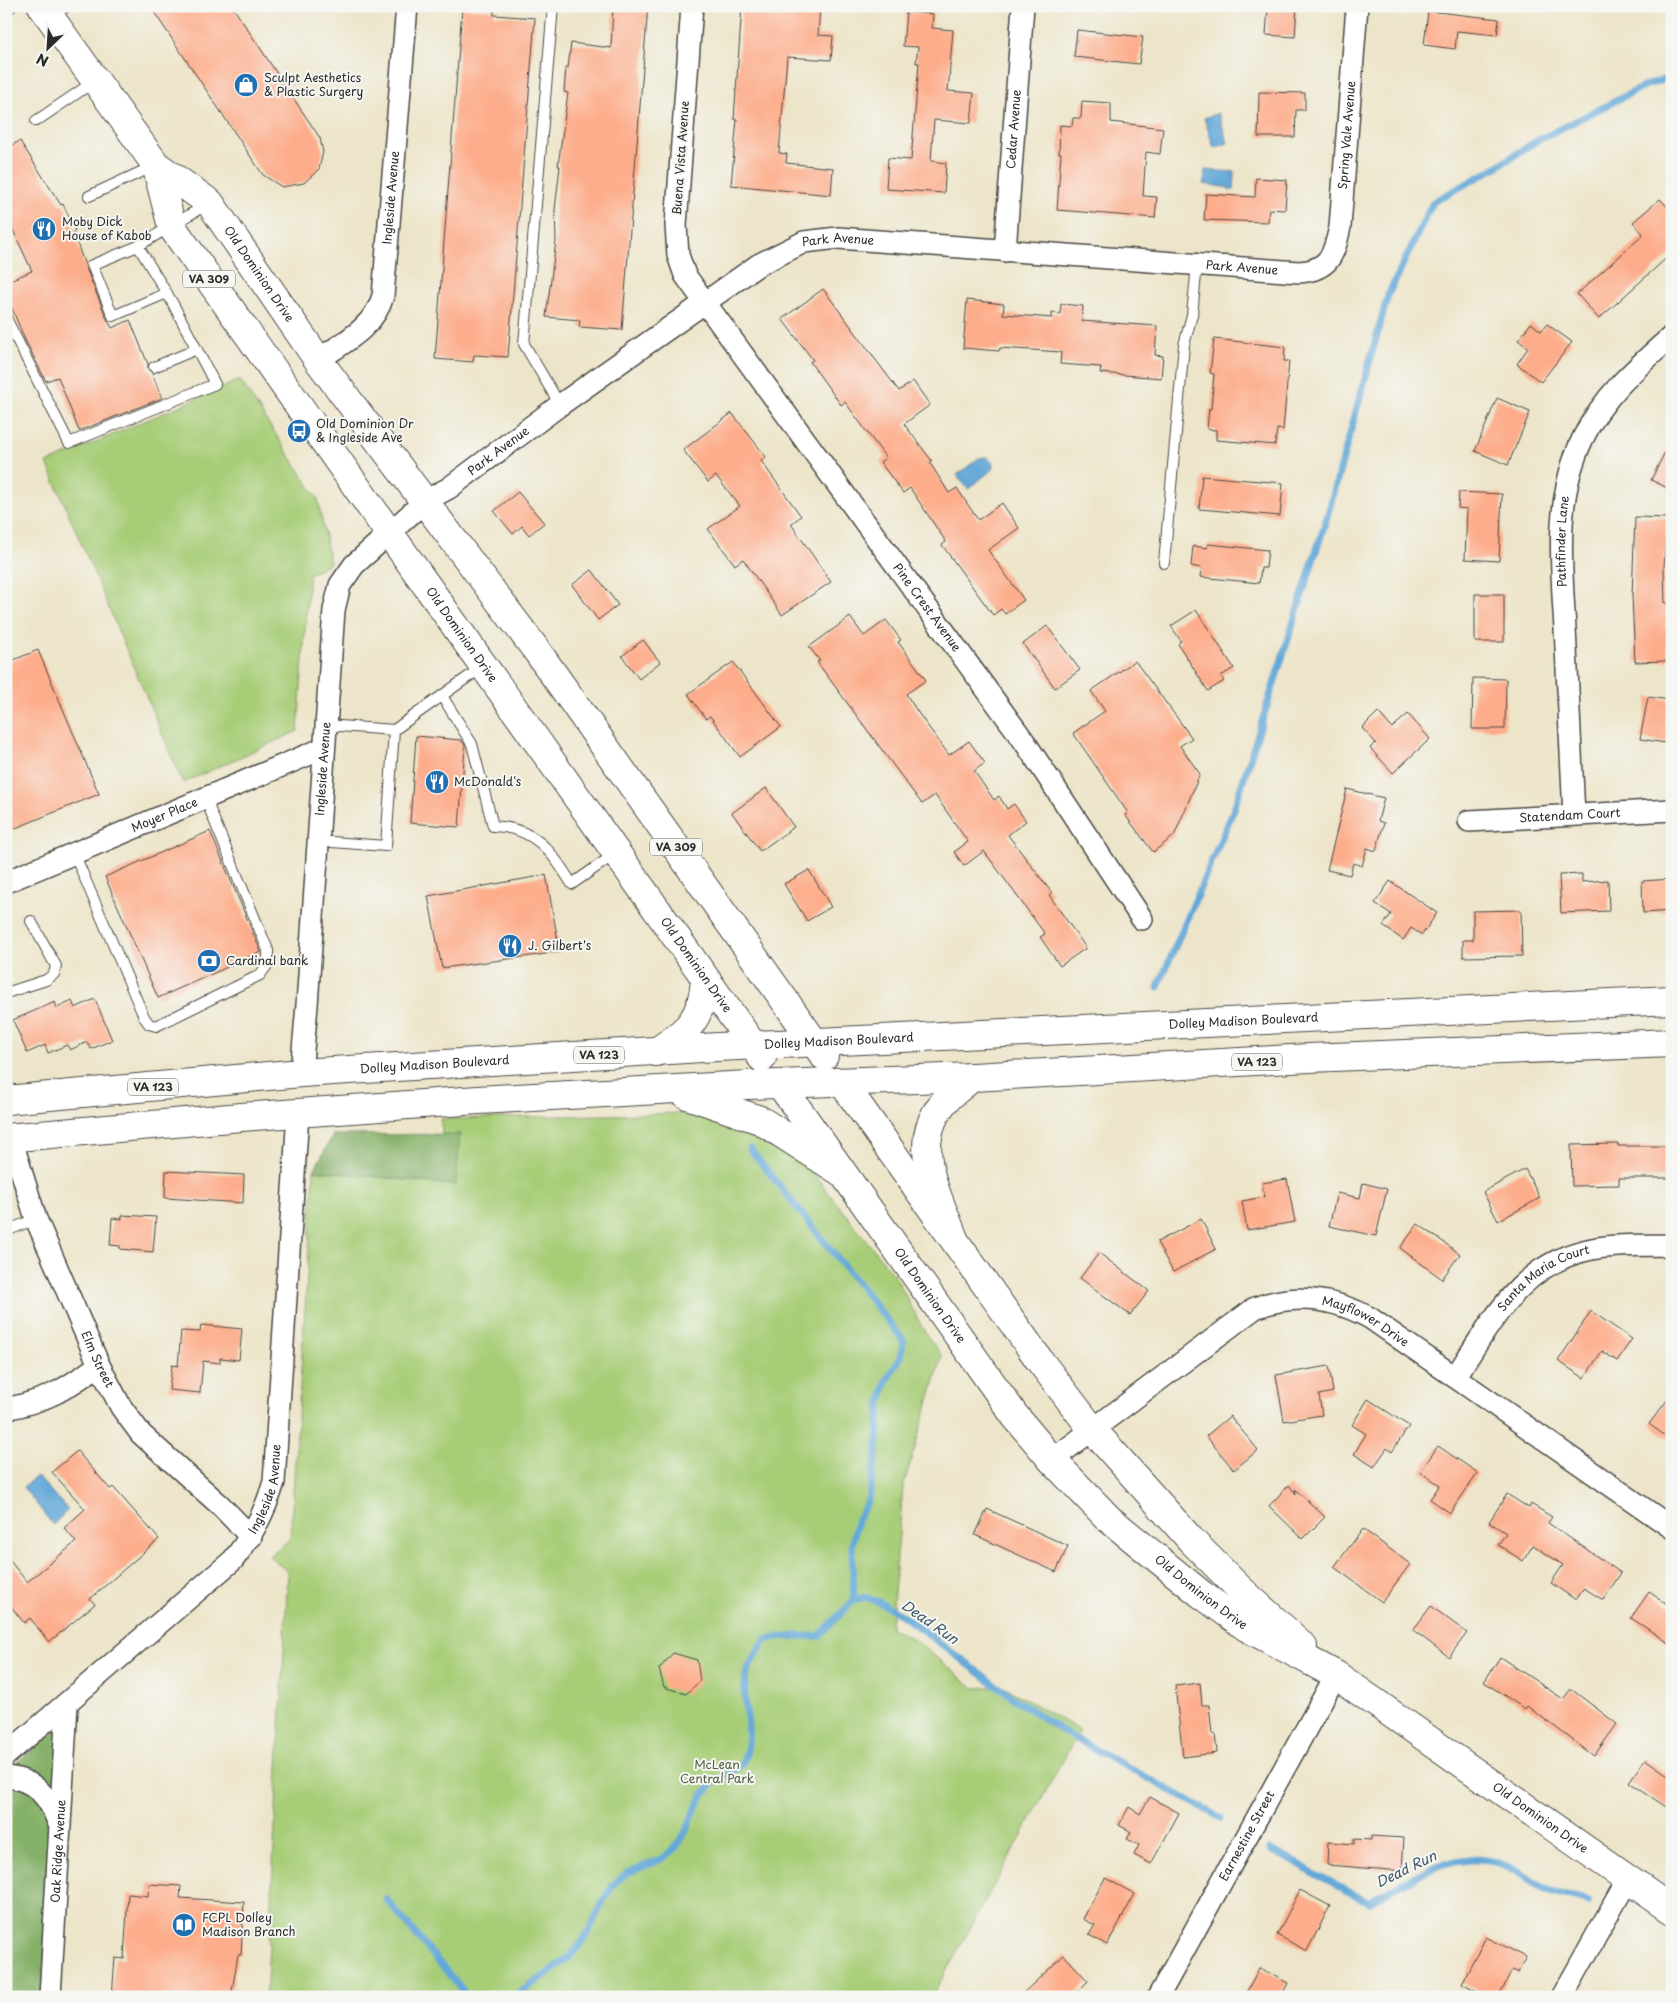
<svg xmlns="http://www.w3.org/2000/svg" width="1678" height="2003" viewBox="0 0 1678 2003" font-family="'Playpen Sans',sans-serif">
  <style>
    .green { fill: #a7cd77; stroke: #697c51 }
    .forest { fill: #85b068; stroke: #586e4a }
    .water { fill: #63a8d8; stroke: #476a82 }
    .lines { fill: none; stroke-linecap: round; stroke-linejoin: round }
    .stream { stroke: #63a8d8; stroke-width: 7 }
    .building { fill: #fdad8b }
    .service-casing { stroke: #484743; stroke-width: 12 }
    .minor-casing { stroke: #484743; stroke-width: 24 }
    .secondary-casing { stroke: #484743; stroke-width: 30 }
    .primary-casing { stroke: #484743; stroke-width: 30 }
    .service { stroke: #fff; stroke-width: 10 }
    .minor { stroke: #fff; stroke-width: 21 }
    .secondary { stroke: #fff; stroke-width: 28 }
    .primary { stroke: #fff; stroke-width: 28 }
    .labels { text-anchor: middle; stroke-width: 4; stroke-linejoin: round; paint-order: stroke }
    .shield { fill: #f6f6f2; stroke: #686867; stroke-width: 1 }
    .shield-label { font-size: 11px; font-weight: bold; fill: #2b2b2b }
    .poi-label { font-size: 12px; fill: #2b2b2b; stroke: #f6f6f2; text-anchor: start }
    .street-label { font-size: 12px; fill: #2b2b2b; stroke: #f6f6f2 }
    .park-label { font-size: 12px; fill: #505c42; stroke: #f6f6f2 }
    .water-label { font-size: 14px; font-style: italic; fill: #3f5768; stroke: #f6f6f2 }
  </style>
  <rect width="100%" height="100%" fill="#f6f6f2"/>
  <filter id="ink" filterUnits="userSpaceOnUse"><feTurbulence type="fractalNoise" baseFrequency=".02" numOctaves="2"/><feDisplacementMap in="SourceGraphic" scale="10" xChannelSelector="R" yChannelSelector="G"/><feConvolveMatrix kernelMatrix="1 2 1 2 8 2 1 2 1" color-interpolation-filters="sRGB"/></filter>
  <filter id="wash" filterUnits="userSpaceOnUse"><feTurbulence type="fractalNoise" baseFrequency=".0096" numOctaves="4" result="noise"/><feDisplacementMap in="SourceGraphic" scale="20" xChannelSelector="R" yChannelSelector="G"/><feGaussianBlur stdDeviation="1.12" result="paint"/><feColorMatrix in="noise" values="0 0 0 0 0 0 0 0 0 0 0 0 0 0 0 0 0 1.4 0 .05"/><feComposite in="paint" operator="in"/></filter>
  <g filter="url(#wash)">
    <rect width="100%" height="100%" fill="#ede5c9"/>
    <!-- green -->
    <path class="green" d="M240 380 318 499 330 563 309 574 298 731 183 783 47 463Z
      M684 1113 724 1124 748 1123 786 1135 816 1177 897 1279 925 1333 941 1354 942 1357 903 1487 891 1628 912 1638 974 1688 1002 1686 1080 1730 932 1997H264L267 1982 288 1572 269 1556 290 1539 314 1170 452 1185 440 1119Z"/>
    <!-- forest -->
    <path class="forest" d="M460 1134 456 1185 314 1170 333 1135Z
      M66 1722 41 1997H6V1771Z"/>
    <!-- water -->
    <path class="water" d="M1218 113 1228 143 1214 148 1204 118Z
      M1205 170 1235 172 1234 190H1229V188L1204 184Z
      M987 457 993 463 992 470 968 489 957 475 979 458Z
      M37 1476 68 1510 53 1525 23 1487Z"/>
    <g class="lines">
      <!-- stream -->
      <path class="stream" d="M1158 987 1234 809 1327 517 1388 295 1433 202 1495 168 1538 140 1647 85 1672 77
        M750 1149 903 1340 901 1357 886 1381 880 1407 877 1452 869 1498 857 1521 852 1545 854 1600
        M1270 1849 1368 1902C1409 1880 1457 1845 1504 1865 1520 1871 1533 1883 1548 1890 1560 1895 1575 1898 1589 1902
        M386 1899 468 1997
        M514 1997C536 1980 566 1965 582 1942 595 1924 600 1900 615 1883 630 1865 660 1867 676 1847 691 1829 693 1804 711 1785 719 1777 738 1771 742 1764 762 1726 727 1691 758 1652 760 1648 763 1642 767 1640 776 1634 807 1637 819 1636L854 1600 865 1597 879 1602 902 1615 1016 1700 1067 1734 1221 1818"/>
    </g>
    <g id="blocks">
      <!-- building -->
      <path class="building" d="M150 6H232L320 138 323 152 319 169 304 183 282 187 263 175Z
        M613 6H648L622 330 579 327 580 320 546 317 556 241 555 210 560 166H558L568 93 564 92 566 67 568 68 571 43 611 48Z
        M742 6H820L818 35 833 36 831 60 787 57 779 153 787 154 786 163 833 168 831 195 731 185 737 119H734Z
        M1268 6H1297L1295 37 1266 35Z
        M462 8 494 10V15L535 18 508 357 474 355 473 362 435 359Z
        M1428 11 1499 19 1497 35 1457 31 1455 49 1424 45Z
        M906 12 933 14 932 28 953 30 948 91 974 93 971 123 934 120 931 161 946 163 944 193 886 189 888 158 911 160 919 63H916L918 47 903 46Z
        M1077 30 1143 37 1139 64 1074 57Z
        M1259 92 1305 93V110H1296L1295 137H1258Z
        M1082 101 1111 103V122L1163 128 1160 154 1146 152 1143 196 1157 197 1155 218 1057 210 1061 153H1059L1060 125 1072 126 1073 118H1081Z
        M20 141 61 205 63 204 75 230 73 232 86 268 107 319 112 328 130 320 148 364V369L152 373 162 398 79 431 58 377 46 381 25 340 6 294V282L32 271 6 215V148Z
        M1256 178 1287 180 1285 210 1269 209 1268 222 1204 220 1206 194 1255 197Z
        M1660 199 1672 212V253L1599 319 1577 294 1641 237 1643 234 1633 222Z
        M823 289 899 391 913 381 930 405 904 424 932 461 930 463 949 493 957 488 978 520 1002 503 1019 528 988 550 1024 600 1005 614 1001 609 993 615 942 545 946 542 910 488 903 493 880 462 886 458 845 402 841 405 810 362 813 360 782 319Z
        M967 300 1004 304 1003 314 1052 318V313L1060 314 1061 304 1083 306 1082 321 1157 326 1155 355 1163 356 1161 378 1100 373 1101 367 1060 364 1061 352 1000 348 999 351 963 348Z
        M1531 323 1541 331 1547 324 1572 342 1541 382 1517 364 1528 348 1518 340Z
        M1214 339 1285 347 1284 361H1289L1283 430 1277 429 1275 445 1216 440V430L1207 429 1209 409H1211L1214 374 1210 373Z
        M1497 398 1530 412 1508 465 1475 451Z
        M732 413 766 457 761 461 801 516 791 524 831 582 782 615 743 559 735 565 708 529 740 506 716 476 708 482 683 450Z
        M1672 438V490L1651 480Z
        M1202 476 1283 483 1280 516 1199 509Z
        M518 492 544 523 529 535 522 526 513 534 494 511Z
        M1459 492 1502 494 1499 561 1465 559 1467 509 1458 508Z
        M1635 517 1667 518 1664 567 1665 603H1672V623H1666L1668 661 1635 662 1632 596Z
        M1208 544 1268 550 1266 568H1261L1259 583 1200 577 1201 568 1191 566 1193 546 1207 548Z
        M592 570 618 605 598 620 572 585Z
        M1475 594H1504V642H1475Z
        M1196 610 1234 668 1221 676 1224 681 1208 691 1178 644 1181 641 1171 626Z
        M850 617 864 636 886 620 901 640 898 642 926 680 906 694 919 714 949 755 969 741 985 763 974 771 994 800 999 796 1007 809 1014 804 1026 821 1008 835 1052 893 1049 895 1086 948 1060 966 1040 937 1045 934 984 851 964 866 954 852 968 842 935 795 922 804 817 662 820 661 809 647Z
        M1047 626 1080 670 1055 688 1023 644Z
        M643 640 660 662 639 679 622 656Z
        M38 650 99 794 6 832V663Z
        M1135 661 1192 738 1180 746 1200 774 1174 836 1153 852 1125 815 1128 813 1073 733 1105 711 1091 691Z
        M733 662 781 727 740 757 710 716 706 719 688 694Z
        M1473 678 1506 679 1505 729H1472Z
        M1648 697 1670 700 1669 711H1672V744L1640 739Z
        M1378 712 1392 728 1408 714 1430 739 1393 773 1370 748 1376 743 1362 728Z
        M416 736 461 740 465 745 459 827 410 823Z
        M766 788 794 827 760 851 732 813Z
        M1347 789 1384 798 1378 821 1384 823 1376 851 1367 848 1362 866 1353 863 1350 875 1327 870Z
        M210 831 261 952 158 998 105 877Z
        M809 870 831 907 807 921 784 884Z
        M1582 874V882L1608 880 1609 911 1561 913 1559 875Z
        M546 875 560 952 442 968 428 896Z
        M1672 879V911L1643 913 1642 881Z
        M1390 881 1437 913 1422 935 1411 928 1403 940 1383 926 1391 914 1375 903Z
        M1521 910 1522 956 1463 957V940H1473V911Z
        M95 999 112 1040 91 1049 87 1042 70 1050 67 1045 48 1053 45 1045 27 1053 13 1020 55 1002 57 1008 72 1001 75 1008Z
        M1618 1144V1146H1672V1178H1619V1185L1572 1186 1571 1145Z
        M1525 1169 1540 1198 1498 1221 1483 1192Z
        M166 1171 244 1175 243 1203 165 1198Z
        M1287 1179 1295 1222 1247 1230 1242 1201 1264 1197 1262 1183Z
        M1363 1183 1387 1189 1376 1236 1329 1226 1337 1193 1360 1198Z
        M122 1215 156 1217 153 1252 120 1249V1246L110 1245 112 1218 122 1219Z
        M1201 1219 1216 1249 1173 1272 1157 1242Z
        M1418 1224 1460 1254 1442 1279 1400 1248Z
        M1099 1253 1149 1291 1130 1315 1080 1278Z
        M1591 1311 1632 1339 1617 1361 1602 1351 1584 1378 1558 1361Z
        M201 1325 242 1329 239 1360 220 1358V1363L203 1361 200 1393 169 1390 172 1365 178 1366 181 1331 200 1332Z
        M1329 1366 1333 1392 1319 1395 1322 1415 1284 1421 1276 1375Z
        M1672 1394V1441L1649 1424Z
        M1368 1399 1409 1426 1392 1452 1387 1448 1374 1467 1354 1454 1366 1434 1352 1425Z
        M1230 1416 1258 1450 1234 1470 1206 1436Z
        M1438 1446 1478 1473 1450 1513 1430 1499 1440 1485 1420 1472Z
        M77 1451 110 1489 113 1487 159 1539 90 1599 95 1604 49 1642 30 1618 24 1623 6 1600V1556L27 1582 76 1542 64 1528 85 1509 52 1472Z
        M1289 1485 1296 1494 1295 1489 1325 1517 1303 1539 1269 1506Z
        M1507 1494 1529 1508 1531 1504 1552 1517 1548 1523 1621 1573 1603 1600 1584 1588 1576 1600 1551 1583 1563 1565 1533 1545 1523 1561 1498 1545 1506 1533 1489 1522Z
        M987 1509 1068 1546 1056 1572 975 1535Z
        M1363 1529 1410 1564 1382 1602 1334 1567Z
        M1649 1592 1672 1607V1645L1631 1618Z
        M1431 1606 1467 1633 1449 1657 1413 1630Z
        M673 1653 697 1660 700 1681 686 1694 664 1687 659 1669Z
        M1500 1657 1563 1699 1571 1689 1617 1724 1594 1756 1527 1706 1525 1709 1484 1682Z
        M1200 1683 1202 1705H1209L1212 1734 1215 1733 1217 1753 1183 1757 1175 1686Z
        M1645 1759 1672 1778V1811L1629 1782Z
        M1150 1797 1179 1813 1151 1864 1134 1855 1139 1845 1127 1839 1131 1832 1119 1825 1129 1807 1140 1814Z
        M1371 1836 1404 1838 1402 1871 1327 1865 1328 1842 1354 1844V1839L1371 1840Z
        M1105 1878 1135 1894 1107 1945 1089 1935 1095 1925 1083 1919Z
        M149 1884 181 1886 180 1898 244 1902 241 1955H238L231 1997H112L115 1958 124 1959 128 1894 148 1896Z
        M1300 1890 1330 1906 1307 1951 1277 1935Z
        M1486 1937 1526 1957 1518 1973 1512 1970 1499 1997H1488L1462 1983Z
        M1064 1955 1088 1981 1072 1997H1019Z
        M1259 1968 1288 1983 1281 1997H1244Z"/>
    </g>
  </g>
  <g filter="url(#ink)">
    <use href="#blocks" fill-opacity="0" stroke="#484743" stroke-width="1"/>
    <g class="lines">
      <!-- service casing -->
      <g class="service-casing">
        <path id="service" d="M553 6 524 344 560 405
          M6 10 12 6
          M51 17 67 6
          M36 121 95 81
          M89 196 156 165
          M138 246 92 265 113 316 167 293
          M6 318 69 443 215 384 172 302 138 246 209 203
          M154 367 197 349
          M1164 563 1184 345 1192 315 1197 265
          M442 696 472 744 493 826C536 828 551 851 572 884L615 854
          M326 725 394 730 482 667
          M318 841 386 846 394 730
          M74 853 144 1017 149 1024 156 1026 260 975 268 964V950L205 798
          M6 993 46 980 54 974 56 966 31 921
          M6 1231 36 1219"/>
      </g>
      <!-- minor casing -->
      <g class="minor-casing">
        <g id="minor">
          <path id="s1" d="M692 6 676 225 678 255 685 275 1024 741 1142 919"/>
          <path id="s2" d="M1005 251 1023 6"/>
          <path id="s3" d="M318 360C344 342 374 328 383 296L407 6"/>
          <path id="s4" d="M1574 815C1571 759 1569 703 1566 648 1563 577 1551 504 1583 438 1603 396 1638 366 1672 336"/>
          <path id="s5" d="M1469 821 1672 810"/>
          <path id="s6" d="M6 882 324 748"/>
          <path id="s7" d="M301 1073 307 1005 334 610 340 585 354 565 425 501 449 488 560 405 758 265 804 242 838 238 1299 272C1330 270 1334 254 1340 227L1357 6"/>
          <path id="s8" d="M11 1138 36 1219 99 1365 121 1407 141 1434 220 1505 251 1537"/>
          <path id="s9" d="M1455 1377C1492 1322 1521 1262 1592 1249 1617 1244 1646 1246 1672 1245"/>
          <path d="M6 1409C49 1400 64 1390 99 1365"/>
          <path id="s10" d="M1052 1460 1255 1308C1294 1293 1334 1298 1370 1318L1672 1528"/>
          <path id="s11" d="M6 1755 233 1560C253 1535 265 1512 274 1482L298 1113"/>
          <path d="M6 1777C35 1779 49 1797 58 1822"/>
          <path id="s12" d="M50 1997 67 1705"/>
          <path id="s13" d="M1158 1997 1336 1675"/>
          <path d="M1562 1997 1628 1879"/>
        </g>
      </g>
      <!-- secondary casing -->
      <g class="secondary-casing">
        <g id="secondary">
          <path d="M842 1082 1040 1361 1092 1429 1191 1540 1240 1589 1303 1646"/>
          <path id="s14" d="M780 1084 1015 1416 1052 1460 1109 1519 1201 1594 1246 1627 1336 1675 1672 1910"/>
        </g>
      </g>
      <!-- primary casing -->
      <g class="primary-casing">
        <g id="primary">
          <path id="s15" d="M42 6 156 165 210 203 318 360 537 651 824 1056"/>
          <path id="s16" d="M156 165 172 227 762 1058"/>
          <path d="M656 1052C687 1031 702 1020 705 980"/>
          <path d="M687 1095 760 1120 841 1172"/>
          <path id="s17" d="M6 1100 301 1073 445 1064 718 1047 1672 1000"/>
          <path d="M6 1138 241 1117 478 1100 748 1085 973 1077 1309 1058 1672 1043"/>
          <path d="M954 1239C938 1195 908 1144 944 1102 952 1093 963 1085 973 1077"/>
        </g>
      </g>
      <!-- service -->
      <use href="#service" class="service"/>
      <!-- minor -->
      <use href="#minor" class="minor"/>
      <!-- secondary -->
      <use href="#secondary" class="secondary"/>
      <!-- primary -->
      <use href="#primary" class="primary"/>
    </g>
  </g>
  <!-- icons -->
  <defs>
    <g id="shop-disc" transform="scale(1.25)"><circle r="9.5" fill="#1f6fb2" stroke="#f6f6f2"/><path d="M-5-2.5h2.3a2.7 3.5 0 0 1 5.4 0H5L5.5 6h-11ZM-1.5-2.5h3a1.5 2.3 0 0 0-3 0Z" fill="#fff"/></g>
    <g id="restaurant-disc" transform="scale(1.25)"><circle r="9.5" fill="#1f6fb2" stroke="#f6f6f2"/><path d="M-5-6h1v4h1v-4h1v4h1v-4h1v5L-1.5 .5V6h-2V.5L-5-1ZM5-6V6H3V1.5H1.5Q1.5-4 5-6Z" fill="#fff"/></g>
    <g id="bus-disc" transform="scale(1.25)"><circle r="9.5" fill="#1f6fb2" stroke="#f6f6f2"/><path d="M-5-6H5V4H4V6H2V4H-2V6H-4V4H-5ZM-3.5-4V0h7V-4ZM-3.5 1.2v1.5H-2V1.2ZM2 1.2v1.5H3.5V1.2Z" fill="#fff"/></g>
    <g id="bank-disc" transform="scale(1.25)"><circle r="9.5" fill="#1f6fb2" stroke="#f6f6f2"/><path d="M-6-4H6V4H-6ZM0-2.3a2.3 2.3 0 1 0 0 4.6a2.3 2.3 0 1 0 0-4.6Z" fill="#fff"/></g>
    <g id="library-disc" transform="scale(1.25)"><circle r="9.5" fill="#1f6fb2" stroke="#f6f6f2"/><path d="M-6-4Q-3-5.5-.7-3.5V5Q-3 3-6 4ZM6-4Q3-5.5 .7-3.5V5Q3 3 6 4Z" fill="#fff"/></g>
  </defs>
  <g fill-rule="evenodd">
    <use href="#shop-disc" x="246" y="85"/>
    <use href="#restaurant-disc" x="44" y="229"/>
    <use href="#bus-disc" x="299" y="431"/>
    <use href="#restaurant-disc" x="437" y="782"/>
    <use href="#restaurant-disc" x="510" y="946"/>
    <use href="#bank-disc" x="209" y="961"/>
    <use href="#library-disc" x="184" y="1925"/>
  </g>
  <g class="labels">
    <!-- shield labels -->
    <g class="shield">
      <rect x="183" y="270.5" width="52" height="17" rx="4"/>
      <rect x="650" y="838.5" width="52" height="17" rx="4"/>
      <rect x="574" y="1046.5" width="50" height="17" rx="4"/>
      <rect x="1232" y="1053.5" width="50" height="17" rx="4"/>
      <rect x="128" y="1078.5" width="50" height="17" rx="4"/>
    </g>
    <g class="shield-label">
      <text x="209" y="283">VA 309</text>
      <text x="676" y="851">VA 309</text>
      <text x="599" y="1059">VA 123</text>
      <text x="1257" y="1066">VA 123</text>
      <text x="153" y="1091">VA 123</text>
    </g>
    <!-- poi labels -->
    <g class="poi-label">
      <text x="264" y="82">Sculpt Aesthetics<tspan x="264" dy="14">&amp; Plastic Surgery</tspan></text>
      <text x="62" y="226">Moby Dick<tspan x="62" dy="14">House of Kabob</tspan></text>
      <text x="316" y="428">Old Dominion Dr<tspan x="316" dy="14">&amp; Ingleside Ave</tspan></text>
      <text x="454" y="786">McDonald's</text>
      <text x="528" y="950">J. Gilbert's</text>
      <text x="226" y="965">Cardinal bank</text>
      <text x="202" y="1922">FCPL Dolley<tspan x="202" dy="14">Madison Branch</tspan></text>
    </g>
    <!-- street labels -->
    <g class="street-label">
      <text dy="4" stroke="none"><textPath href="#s2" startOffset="122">Cedar Avenue</textPath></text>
      <text dy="4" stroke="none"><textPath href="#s7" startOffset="1726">Spring Vale Avenue</textPath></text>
      <text transform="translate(681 158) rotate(-86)" y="4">Buena Vista Avenue</text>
      <text dy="4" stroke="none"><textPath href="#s3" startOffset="192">Ingleside Avenue</textPath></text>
      <text dy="4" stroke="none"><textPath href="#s7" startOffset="1104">Park Avenue</textPath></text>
      <text dy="4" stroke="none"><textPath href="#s7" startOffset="1509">Park Avenue</textPath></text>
      <text dy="4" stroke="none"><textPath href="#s15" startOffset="348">Old Dominion Drive</textPath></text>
      <text dy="4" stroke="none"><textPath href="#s7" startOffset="699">Park Avenue</textPath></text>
      <text dy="4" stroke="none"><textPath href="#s4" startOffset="274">Pathfinder Lane</textPath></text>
      <text dy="4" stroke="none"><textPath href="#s1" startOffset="682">Pine Crest Avenue</textPath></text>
      <text dy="4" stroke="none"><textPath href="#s16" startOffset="564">Old Dominion Drive</textPath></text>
      <text dy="4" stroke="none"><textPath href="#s7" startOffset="305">Ingleside Avenue</textPath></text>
      <text dy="4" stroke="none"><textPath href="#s6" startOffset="172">Moyer Place</textPath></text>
      <text dy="4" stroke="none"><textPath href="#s5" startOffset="101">Statendam Court</textPath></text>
      <text dy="4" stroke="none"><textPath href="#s16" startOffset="969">Old Dominion Drive</textPath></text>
      <text dy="4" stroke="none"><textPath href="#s17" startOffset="1240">Dolley Madison Boulevard</textPath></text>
      <text dy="4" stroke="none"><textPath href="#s17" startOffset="835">Dolley Madison Boulevard</textPath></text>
      <text dy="4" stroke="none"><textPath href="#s17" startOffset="430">Dolley Madison Boulevard</textPath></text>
      <text dy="4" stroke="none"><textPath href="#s9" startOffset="136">Santa Maria Court</textPath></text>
      <text dy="4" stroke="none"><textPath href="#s14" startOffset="259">Old Dominion Drive</textPath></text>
      <text dy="4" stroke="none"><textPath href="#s10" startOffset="370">Mayflower Drive</textPath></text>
      <text dy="4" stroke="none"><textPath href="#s8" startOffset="238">Elm Street</textPath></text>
      <text dy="4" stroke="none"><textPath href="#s11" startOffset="379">Ingleside Avenue</textPath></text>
      <text dy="4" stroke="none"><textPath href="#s14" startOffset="664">Old Dominion Drive</textPath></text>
      <text dy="4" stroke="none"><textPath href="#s14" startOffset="1072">Old Dominion Drive</textPath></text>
      <text dy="4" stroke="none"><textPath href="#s13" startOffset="184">Earnestine Street</textPath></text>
      <text dy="4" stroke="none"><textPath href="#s12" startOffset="146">Oak Ridge Avenue</textPath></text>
    </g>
    <!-- park labels -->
    <g class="park-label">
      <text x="717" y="1769">McLean<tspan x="717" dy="14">Central Park</tspan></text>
    </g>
    <!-- water labels -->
    <g class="water-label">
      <text transform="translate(930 1622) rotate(35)" y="5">Dead Run</text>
      <text transform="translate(1406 1869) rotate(-26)" y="5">Dead Run</text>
    </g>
  </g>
  <!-- margin -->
  <rect width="1678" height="2003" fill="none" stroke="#f6f6f2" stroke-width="25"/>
  <!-- north arrow -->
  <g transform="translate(48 48) rotate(205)" stroke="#f6f6f2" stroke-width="4" paint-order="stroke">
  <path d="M0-4L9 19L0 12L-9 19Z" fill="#2b2b2b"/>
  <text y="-8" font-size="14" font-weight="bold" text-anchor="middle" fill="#2b2b2b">N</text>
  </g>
</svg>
